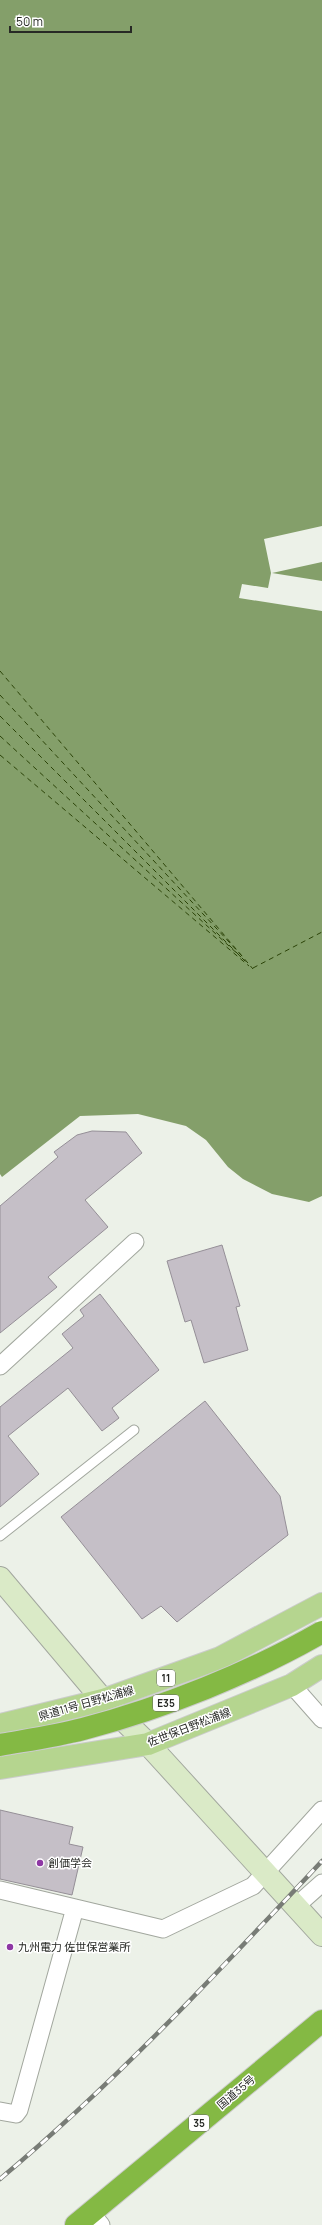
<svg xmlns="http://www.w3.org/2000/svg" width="322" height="2225" viewBox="0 0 322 2225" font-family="Manrope,'Noto Sans JP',sans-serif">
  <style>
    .water { fill: #849f6a }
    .pier { fill: #ecf1e8 }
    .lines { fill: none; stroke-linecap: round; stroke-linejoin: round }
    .ferry { stroke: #2c4408; stroke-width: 1; stroke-dasharray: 5 4; stroke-linecap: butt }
    .building { fill: #c5bfc7; stroke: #958f97 }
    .lane-casing { stroke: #a2a79e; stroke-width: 11 }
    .street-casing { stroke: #a2a79e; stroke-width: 19 }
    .secondary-casing { stroke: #a2a79e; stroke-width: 24 }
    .primary-casing { stroke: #cbcccb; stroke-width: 24 }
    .highway-casing { stroke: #cbcccb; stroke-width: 24 }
    .lane { stroke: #fff; stroke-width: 9 }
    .street { stroke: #fff; stroke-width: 17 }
    .secondary { stroke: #daeac7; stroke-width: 22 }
    .primary { stroke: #b5d58f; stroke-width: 22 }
    .highway { stroke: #84b944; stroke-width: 22 }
    .rail-casing { stroke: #787c76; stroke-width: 4.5 }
    .rail { stroke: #fff; stroke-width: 3; stroke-dasharray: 9; stroke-linecap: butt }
    .highway-bridge-casing { stroke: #cbcccb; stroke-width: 24; stroke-linecap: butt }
    .highway-bridge { stroke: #84b944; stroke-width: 22 }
    .poi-dot { fill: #8e37a4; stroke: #fff; stroke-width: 1.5 }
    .labels { text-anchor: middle; stroke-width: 3; stroke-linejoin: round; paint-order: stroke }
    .shield { fill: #fff; stroke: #686966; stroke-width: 1 }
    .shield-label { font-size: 10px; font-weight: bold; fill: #272925 }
    .street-label { font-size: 11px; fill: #272925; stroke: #fff }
    .poi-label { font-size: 11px; fill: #272925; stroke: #fff; text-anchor: start }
  </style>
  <rect width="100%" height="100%" fill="#ecf1e8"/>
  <!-- water -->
  <path class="water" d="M0 0H322V1196L309 1202 272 1194 243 1179 228 1167 206 1140 186 1126 138 1114 80 1116 2 1177 0 1174Z"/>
  <!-- pier -->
  <path class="pier" d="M322 526V562L272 573 322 581V611L239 598 242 584 268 588 271 573 264 539Z"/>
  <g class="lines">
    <!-- ferry -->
    <path class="ferry" d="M0 671 253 969
      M0 695 242 956
      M0 716 247 963
      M0 736 241 957
      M0 755 249 966
      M253 968 322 932"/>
  </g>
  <!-- building -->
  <path class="building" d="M92 1131 126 1132 142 1153 85 1200 108 1227 48 1277 57 1287 0 1333V1206L58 1157 54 1152 77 1135Z
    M222 1245 240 1306 236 1307 248 1350 204 1363 191 1320 185 1322 167 1261Z
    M100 1294 159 1370 112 1408 119 1418 102 1431 68 1388 8 1436 39 1474 0 1507V1407L73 1348 62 1334 84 1316 80 1310Z
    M205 1401 280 1496 288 1535 177 1622 161 1606 142 1619 61 1517Z
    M0 1810 73 1827 69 1844 83 1847 72 1895 0 1879Z"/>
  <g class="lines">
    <!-- lane casing -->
    <g class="lane-casing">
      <path id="lane" d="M0 1536 134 1430"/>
    </g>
    <!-- street casing -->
    <g class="street-casing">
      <path id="street" d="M0 1366 135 1242
        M292 1685 322 1719
        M0 1890 163 1929 253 1886 322 1810
        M295 1907 322 1883
        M0 2111 16 2114 19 2110 75 1908
        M91 2213 101 2225"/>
    </g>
    <!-- secondary casing -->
    <g class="secondary-casing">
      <path id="secondary" d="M0 1578 103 1700 148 1744 322 1935"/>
    </g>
    <!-- primary casing -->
    <g class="primary-casing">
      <path id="primary" d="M0 1725 103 1700 220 1658 322 1604
        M0 1768 148 1744 292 1685 322 1666"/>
    </g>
    <!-- highway casing -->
    <g class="highway-casing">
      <path id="highway" d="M76 2225 322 2021"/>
    </g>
    <!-- lane -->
    <use href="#lane" class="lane"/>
    <!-- street -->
    <use href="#street" class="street"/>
    <!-- secondary -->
    <use href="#secondary" class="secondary"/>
    <!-- primary -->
    <use href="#primary" class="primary"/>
    <!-- highway -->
    <use href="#highway" class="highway"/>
    <!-- rail casing -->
    <g class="rail-casing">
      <path id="rail" d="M0 2179C116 2082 219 1971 322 1861"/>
    </g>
    <!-- rail -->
    <use href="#rail" class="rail"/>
    <!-- highway-bridge casing -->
    <g class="highway-bridge-casing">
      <path id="highway-bridge" d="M0 1745C28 1740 56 1736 83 1729 163 1708 251 1673 322 1632"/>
    </g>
    <!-- highway-bridge -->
    <use href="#highway-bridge" class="highway-bridge"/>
  </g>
  <!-- markers -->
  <g class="poi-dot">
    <circle cx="40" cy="1863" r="4"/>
    <circle cx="10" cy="1947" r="4"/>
  </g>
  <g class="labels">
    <!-- shield labels -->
    <g class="shield">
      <rect x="157" y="1670" width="18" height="16" rx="3"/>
      <rect x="153" y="1695" width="26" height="16" rx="3"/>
      <rect x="189" y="2115" width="20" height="16" rx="3"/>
    </g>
    <g class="shield-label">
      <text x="166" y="1682">11</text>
      <text x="166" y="1707">E35</text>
      <text x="199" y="2127">35</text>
    </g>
    <!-- street labels -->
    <g class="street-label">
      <text transform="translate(86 1703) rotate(-16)" y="4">県道11号 日野松浦線</text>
      <text transform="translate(189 1727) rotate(-21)" y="4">佐世保日野松浦線</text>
      <text transform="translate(236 2092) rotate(-40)" y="4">国道35号</text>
    </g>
    <!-- poi labels -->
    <g class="poi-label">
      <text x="48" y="1867">創価学会</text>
      <text x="18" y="1951">九州電力 佐世保営業所</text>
    </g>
  </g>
  <!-- scale -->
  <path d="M10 26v6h121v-6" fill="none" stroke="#272925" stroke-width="2"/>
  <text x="16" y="26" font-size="12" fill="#272925" stroke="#ffffff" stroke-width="3" paint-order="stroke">50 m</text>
</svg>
